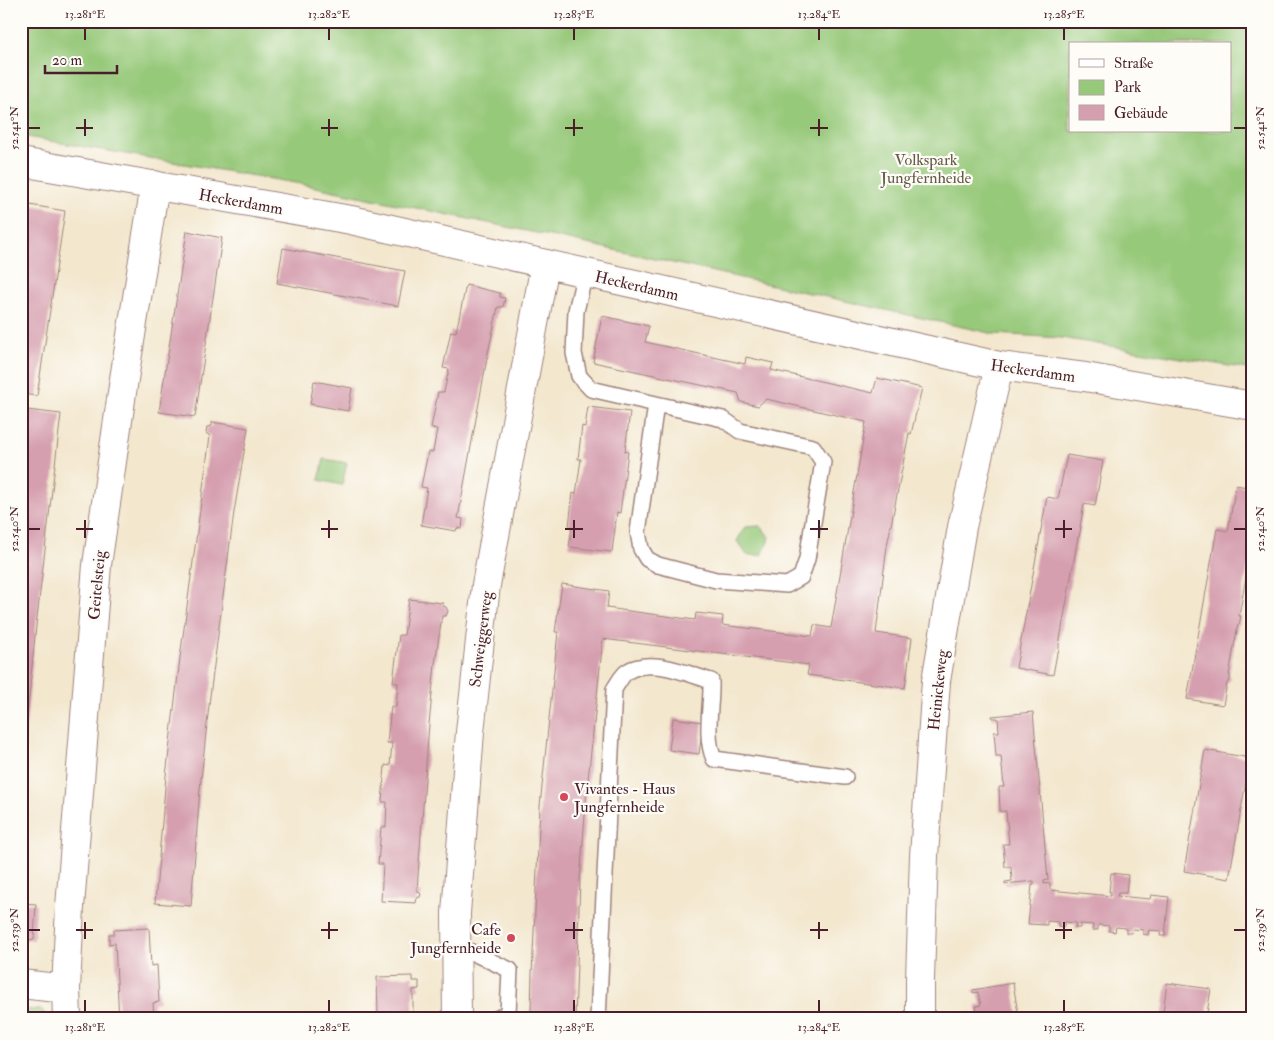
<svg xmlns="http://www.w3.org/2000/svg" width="1274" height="1040" viewBox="0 0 1274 1040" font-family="'IM FELL Double Pica',serif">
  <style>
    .green { fill: #97c97a; stroke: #707452; fill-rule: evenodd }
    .building { fill: #d59faf }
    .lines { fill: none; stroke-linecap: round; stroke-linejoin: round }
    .service-casing { stroke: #9e837c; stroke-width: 18 }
    .minor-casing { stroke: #9e837c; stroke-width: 30 }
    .tertiary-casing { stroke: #9e837c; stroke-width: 30 }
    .service { stroke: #fff; stroke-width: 15 }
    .minor { stroke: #fff; stroke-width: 28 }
    .tertiary { stroke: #fff; stroke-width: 28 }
    .ticks { fill: none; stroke: #4a1f2b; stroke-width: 2 }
    .poi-dot { fill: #d1495b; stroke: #fdfcf7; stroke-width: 2 }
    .labels { text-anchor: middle; stroke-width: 4.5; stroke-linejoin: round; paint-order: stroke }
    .park-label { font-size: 16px; fill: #655a47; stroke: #fdfcf7 }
    .street-label { font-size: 16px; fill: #4a1f2b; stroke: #fdfcf7 }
    .poi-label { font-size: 16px; fill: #4a1f2b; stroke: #fdfcf7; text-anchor: start }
    .neatline { fill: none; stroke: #4a1f2b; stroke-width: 2 }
    .ticks-label { font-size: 12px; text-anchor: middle; fill: #4a1f2b }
  </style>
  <rect width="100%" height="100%" fill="#fdfcf7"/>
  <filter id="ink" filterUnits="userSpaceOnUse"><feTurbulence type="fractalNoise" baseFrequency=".02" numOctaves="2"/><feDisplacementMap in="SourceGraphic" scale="10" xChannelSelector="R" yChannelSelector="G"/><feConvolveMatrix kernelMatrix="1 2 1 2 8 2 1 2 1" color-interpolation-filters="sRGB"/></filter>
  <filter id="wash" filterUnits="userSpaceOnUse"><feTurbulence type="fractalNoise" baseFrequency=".0096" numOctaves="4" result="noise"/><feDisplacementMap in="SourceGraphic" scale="20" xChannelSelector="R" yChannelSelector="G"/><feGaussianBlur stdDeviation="1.12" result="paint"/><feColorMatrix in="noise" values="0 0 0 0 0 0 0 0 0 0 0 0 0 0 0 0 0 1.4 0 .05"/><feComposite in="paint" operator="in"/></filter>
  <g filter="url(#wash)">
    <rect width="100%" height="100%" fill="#f3e7ce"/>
    <!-- green -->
    <path class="green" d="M21 21H1253V370L1062 338 994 334 560 238 301 184 21 136ZM1070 44H1230V131H1070Z
      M324 459 347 463 342 485 319 480Z
      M760 526 769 536 767 545 761 555H747L737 541 745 527Z
      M21 1009 42 1010 45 1014V1019H21Z"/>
    <g id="blocks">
      <!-- building -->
      <path class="building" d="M30 205 65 211 37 396 21 394V262Z
        M187 231 222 238 195 417 159 412Z
        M283 248 405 271 398 306 277 283Z
        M466 285 500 293V297L505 298 503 307H498L487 358 458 518 463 519 462 529 457 528 456 531 421 525 427 488 421 487 428 452H433L437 429 431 428 438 392H444L449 369 443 368 451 331 456 332Z
        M602 316 649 326 645 342 745 364 746 357 773 363 771 370 873 393 877 378 922 388 911 434 909 433 887 546 876 633 912 638 905 688 807 675 809 665 603 639 587 789 580 880 575 1019H532L533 1011H531L532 974 540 806 558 632H555L562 584 609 591 607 608 695 620 696 613 723 616 722 625 812 636 814 625 831 628 866 422 766 399 758 406 741 402 738 393 593 362Z
        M314 381 352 388 348 411 310 404Z
        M588 407 630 412 625 451 628 452 620 513 617 512 612 552 569 547 572 527 569 526 572 500 573 493 576 494 581 459H578L582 426 585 427Z
        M27 410 61 414 36 626 26 727 23 788H21V453Z
        M212 422 248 428 234 512 210 696 200 789 191 906 155 903 166 776 180 658 210 436 206 433 207 427 212 426Z
        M1067 455 1103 461 1095 506 1084 504 1080 527H1081L1079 537H1078L1059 645V648L1058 653H1057L1053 675 1016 668 1047 497 1058 499Z
        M1236 485 1253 488V539L1250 557H1252L1250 566H1248L1239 616H1241L1239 625 1238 624 1229 675H1230V680L1227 683 1223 705 1187 699 1217 529 1228 531Z
        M409 599 443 603V606L446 607 448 611 446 616H442L435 664 429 724 417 890 421 894 420 897 417 898 416 903 381 901 383 864H378L381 827H386L387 802H382L385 765 390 766 392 743H387L391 706 396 707 398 683 393 682 399 635H404Z
        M1033 712 1048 880 1044 881V884L1050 883V890L1111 896V892H1109L1111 873 1128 875 1126 893H1118L1117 896 1150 899 1151 895 1169 897 1165 936H1160L1161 931 1149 930 1148 935 1143 934V930L1133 929 1132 933H1126V928L1116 927 1115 932 1109 931V926L1098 925V930H1092L1093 925 1080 924V928H1075L1076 923 1064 922V927L1058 926V922L1047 921V925L1028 924 1032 885H1034V881L1005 884V882L1012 881 1011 867H1005L1003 844H1009L1006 811 1000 812 999 787H1004L1001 756H996L994 732H999L998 718H992V716Z
        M673 718 703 722 699 754 669 750Z
        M1205 750 1250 758 1229 879 1184 871Z
        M21 903 36 904 34 940 21 939Z
        M149 928 151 966 157 965 159 1002 153 1003 154 1019H119L115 943 109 944V934H114V930Z
        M413 976V981H419V989L413 990V1019H373L372 1014H378L377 977Z
        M1013 983 1019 1019H978L976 1006 981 1005 978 992 973 993V990Z
        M1167 983 1211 989 1206 1019H1162Z"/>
    </g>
  </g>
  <g filter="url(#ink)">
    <use href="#blocks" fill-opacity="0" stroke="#9e837c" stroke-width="1"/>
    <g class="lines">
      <!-- service casing -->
      <g class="service-casing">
        <path id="service" d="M585 273 576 311 574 353 579 376 591 389 656 404 638 532 641 549 647 559 658 565 716 580 787 585 801 577 807 559 823 462 813 447 740 431 723 419 656 404
          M456 945 510 970 508 1013 496 1019
          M598 1019 614 689C618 684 622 674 628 671 650 657 688 674 711 681 712 706 704 736 714 759L845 777"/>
      </g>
      <!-- minor casing -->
      <g class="minor-casing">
        <path id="minor" d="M21 984 66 989
          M67 1019 66 989 70 907 97 565 124 379 155 185
          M457 1019 456 913 470 732 486 585 545 264
          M920 1019V979L924 856 936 681 962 527 999 366"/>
      </g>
      <!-- tertiary casing -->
      <g class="tertiary-casing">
        <path id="tertiary" d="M21 162 351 220 999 366 1085 377 1253 406"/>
      </g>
      <!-- service -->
      <use href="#service" class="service"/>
      <!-- minor -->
      <use href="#minor" class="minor"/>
      <!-- tertiary -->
      <use href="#tertiary" class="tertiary"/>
    </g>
  </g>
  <!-- ticks -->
  <path class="ticks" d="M85 28V40M329 28V40M574 28V40M819 28V40M1064 28V40M85 119V136M329 119V136M574 119V136M819 119V136M28 128H40M76 128H93M321 128H338M565 128H583M810 128H828M1234 128H1246M85 520V538M329 520V538M574 520V538M819 520V538M1064 520V538M28 529H40M76 529H93M321 529H338M565 529H583M810 529H828M1055 529H1072M1234 529H1246M85 922V939M329 922V939M574 922V939M819 922V939M1064 922V939M28 930H40M76 930H93M321 930H338M565 930H583M810 930H828M1055 930H1072M1234 930H1246M85 1000V1012M329 1000V1012M574 1000V1012M819 1000V1012M1064 1000V1012"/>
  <!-- markers -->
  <g class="poi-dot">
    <circle cx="564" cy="797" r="5"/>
    <circle cx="511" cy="938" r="5"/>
  </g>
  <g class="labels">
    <!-- park labels -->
    <g class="park-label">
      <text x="926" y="165">Volkspark<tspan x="926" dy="18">Jungfernheide</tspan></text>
    </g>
    <!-- street labels -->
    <g class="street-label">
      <text transform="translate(241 201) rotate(10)" y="6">Heckerdamm</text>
      <text transform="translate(637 285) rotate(13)" y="6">Heckerdamm</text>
      <text transform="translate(1033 370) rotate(8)" y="6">Heckerdamm</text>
      <text transform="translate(96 585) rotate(-85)" y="6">Geitelsteig</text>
      <text transform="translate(480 639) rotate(-83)" y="6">Schweiggerweg</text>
      <text transform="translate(937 690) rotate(-84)" y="6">Heinickeweg</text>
    </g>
    <!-- poi labels -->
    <g class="poi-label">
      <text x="574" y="794">Vivantes - Haus<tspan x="574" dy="18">Jungfernheide</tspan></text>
      <text x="501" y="935" text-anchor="end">Cafe<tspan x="501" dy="18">Jungfernheide</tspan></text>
    </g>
  </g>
  <!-- margin -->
  <rect width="1274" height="1040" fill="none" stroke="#fdfcf7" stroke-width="55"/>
  <!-- legend -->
  <rect x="1069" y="42" width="162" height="90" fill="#fdfcf7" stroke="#b5a4a5"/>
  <rect x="1079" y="59" width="25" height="8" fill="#ffffff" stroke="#b5a4a5"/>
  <text x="1114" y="68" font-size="15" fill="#4a1f2b">Straße</text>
  <rect x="1079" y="80" width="25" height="15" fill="#97c97a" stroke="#b5a4a5"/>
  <text x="1114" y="92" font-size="15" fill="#4a1f2b">Park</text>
  <rect x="1079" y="105" width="25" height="15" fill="#d59faf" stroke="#b5a4a5"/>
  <text x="1114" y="118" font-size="15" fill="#4a1f2b">Gebäude</text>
  <!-- scale -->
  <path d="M45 65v8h72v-8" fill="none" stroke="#4a1f2b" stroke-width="2.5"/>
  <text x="52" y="65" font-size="15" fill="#4a1f2b" stroke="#fdfcf7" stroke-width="4" paint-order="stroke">20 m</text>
  <rect x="28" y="28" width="1218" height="984" class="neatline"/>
  <g class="ticks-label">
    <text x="85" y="18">13.281°E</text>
    <text x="329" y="18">13.282°E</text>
    <text x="574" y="18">13.283°E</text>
    <text x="819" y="18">13.284°E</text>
    <text x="1064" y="18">13.285°E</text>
    <text transform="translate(14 128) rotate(-90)" y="4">52.541°N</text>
    <text transform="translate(1260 128) rotate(-90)" y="4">52.541°N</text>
    <text transform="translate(14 529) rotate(-90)" y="4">52.540°N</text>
    <text transform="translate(1260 529) rotate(-90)" y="4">52.540°N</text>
    <text transform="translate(14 930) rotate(-90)" y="4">52.539°N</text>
    <text transform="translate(1260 930) rotate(-90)" y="4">52.539°N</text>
    <text x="85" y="1031">13.281°E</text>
    <text x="329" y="1031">13.282°E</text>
    <text x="574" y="1031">13.283°E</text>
    <text x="819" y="1031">13.284°E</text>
    <text x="1064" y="1031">13.285°E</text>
  </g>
</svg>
